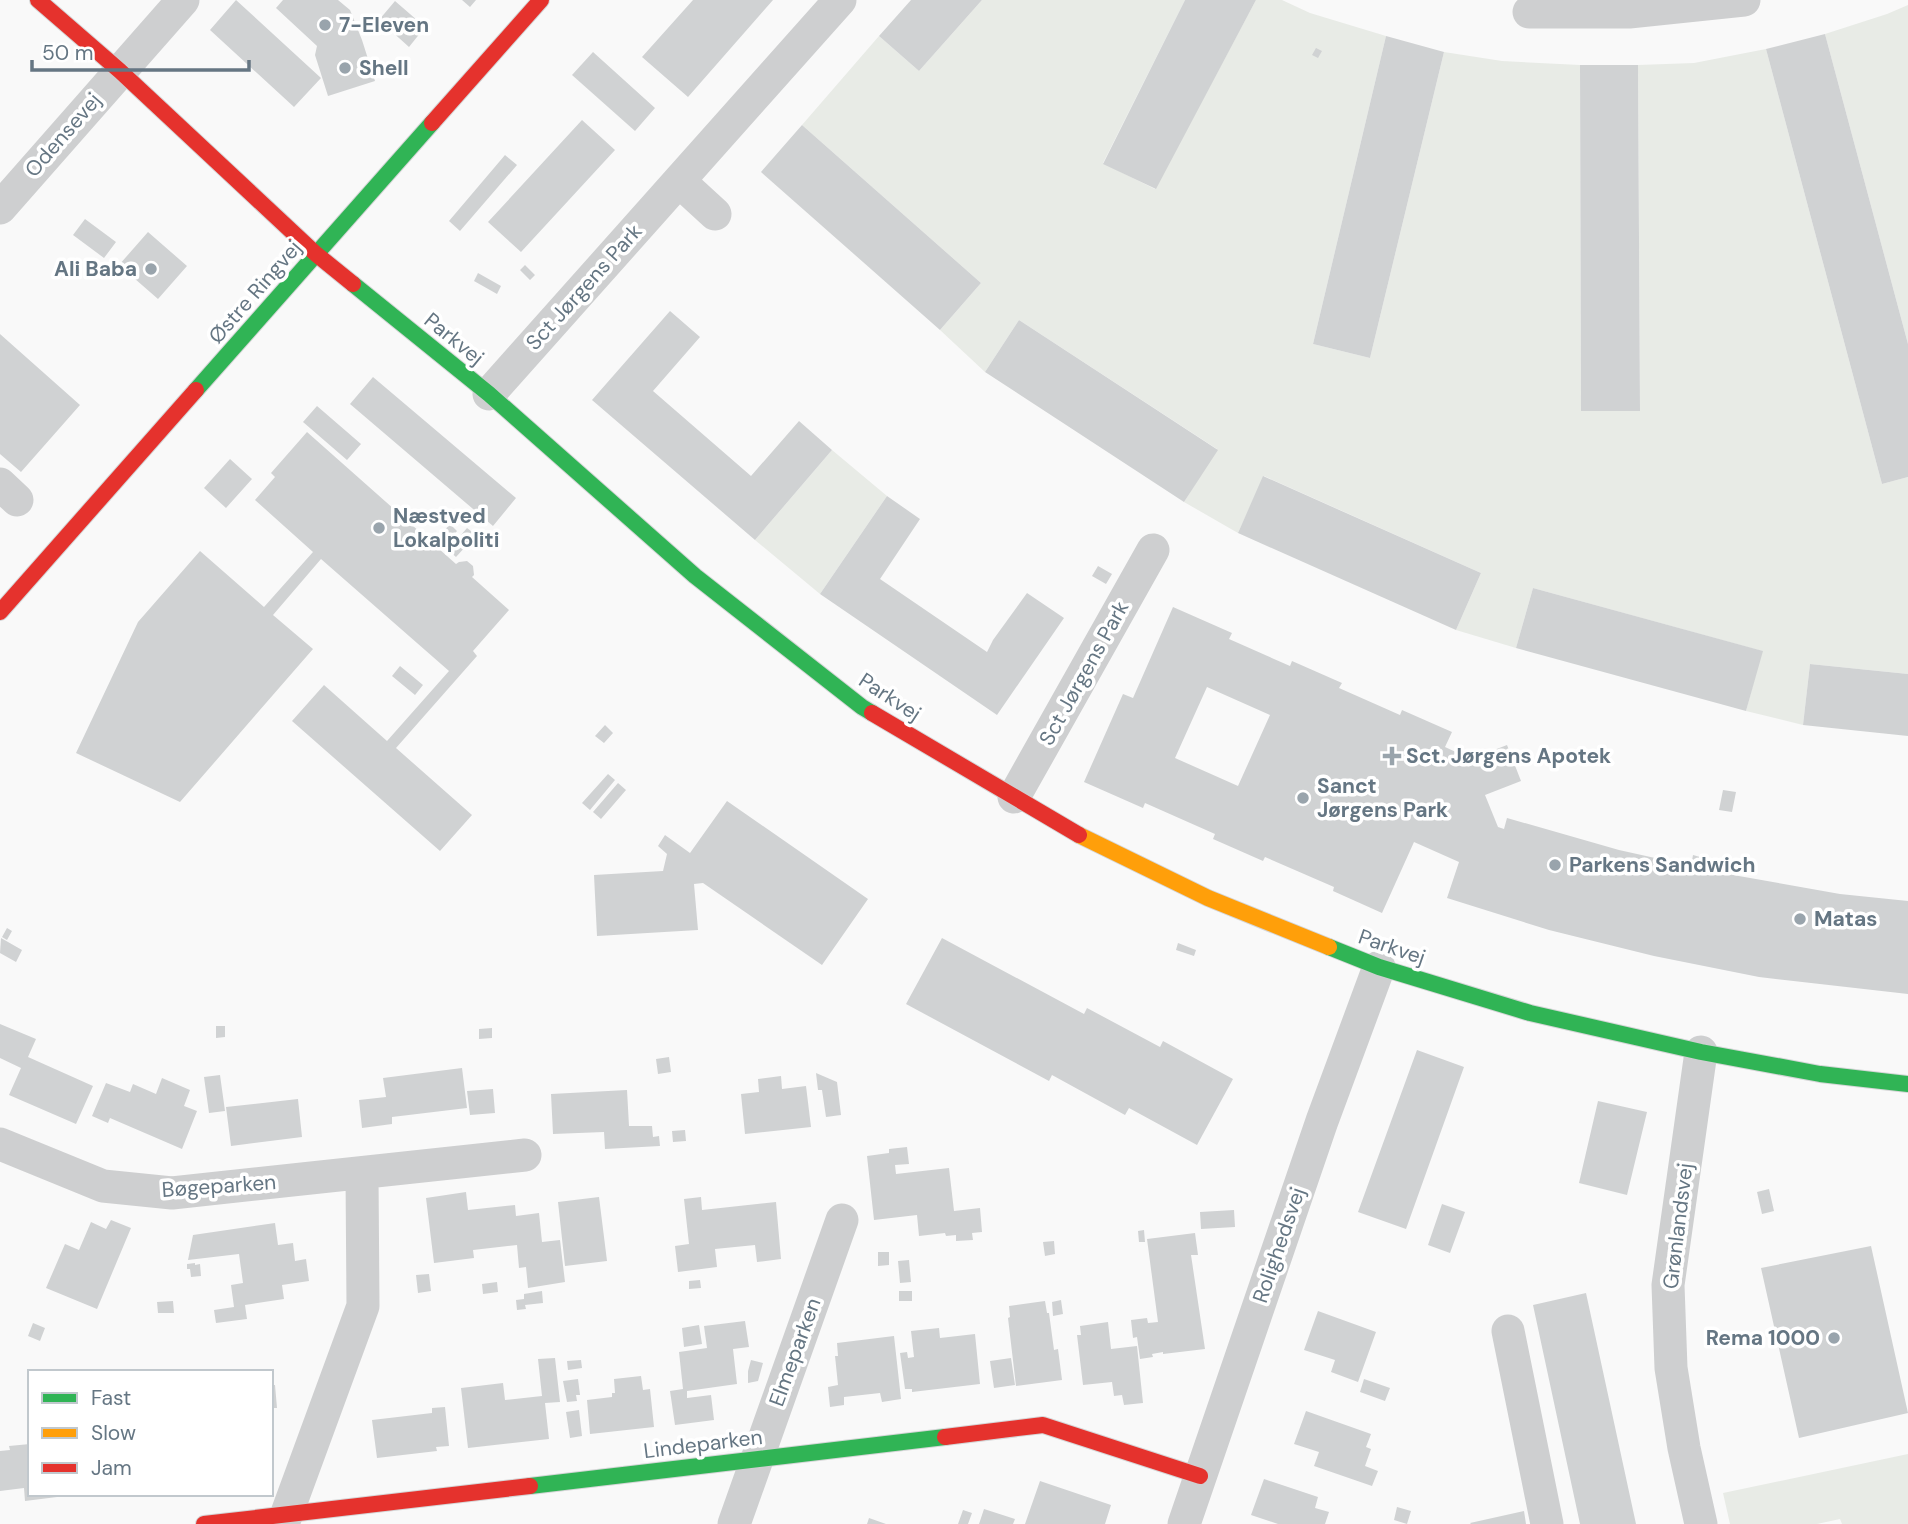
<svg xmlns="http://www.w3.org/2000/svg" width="1908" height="1524" viewBox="0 0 1908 1524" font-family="'DM Sans',sans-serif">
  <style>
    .green { fill: #e8ebe6 }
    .building { fill: #d0d2d3; fill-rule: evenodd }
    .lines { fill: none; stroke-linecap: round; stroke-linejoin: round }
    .fast-casing { stroke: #d5d6d7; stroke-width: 18 }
    .slow-casing { stroke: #d5d6d7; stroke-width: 18 }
    .jam-casing { stroke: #d5d6d7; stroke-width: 18 }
    .street { stroke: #cecfd0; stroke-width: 33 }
    .fast { stroke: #30b455; stroke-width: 16 }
    .slow { stroke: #ff9f0a; stroke-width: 16 }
    .jam { stroke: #e5322d; stroke-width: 16 }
    .poi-dot { fill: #99a4ac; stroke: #fff; stroke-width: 2.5 }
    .labels { text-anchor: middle; stroke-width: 7; stroke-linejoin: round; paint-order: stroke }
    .poi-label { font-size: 21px; font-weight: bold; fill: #657683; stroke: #fff; text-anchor: start }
    .street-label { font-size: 21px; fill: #657683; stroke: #fff }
  </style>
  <rect width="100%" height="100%" fill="#f9f9f9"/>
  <!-- green -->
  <path class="green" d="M982 0H1185L1103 163 1155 189 1256 0H1282L1310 13 1386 36 1313 344 1370 358 1444 52 1502 61 1580 65 1581 411 1640 410 1638 65 1694 63 1766 49 1882 484 1908 477V674L1810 664 1803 725 1746 711 1762 651 1533 588 1516 648 1456 630 1481 573 1264 476 1238 533 1184 502 1217 449 1019 320 985 372 940 330 981 283 802 125 879 36 919 71Z
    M1908 5V344L1825 34 1887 14Z
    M832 450 887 496 820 594 755 540Z
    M1908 1454V1524H1842L1840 1519 1817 1524H1730L1723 1493Z"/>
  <!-- building -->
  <path class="building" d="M236 0 321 78 294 107 210 30Z
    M283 0H338L350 10 362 40 375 81 328 96 315 55 317 46 276 8Z
    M462 0H476L470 7Z
    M693 0H773L688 97 642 57Z
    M911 0H982L919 71 879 36Z
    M1185 0H1256L1156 189 1103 164Z
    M395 1 425 27 409 47 379 20Z
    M1825 34 1908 344V477L1882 484 1766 49Z
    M1386 36 1444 52 1370 358 1313 344Z
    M1316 48 1322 51 1318 58 1312 55Z
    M593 52 655 108 635 131 572 75Z
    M1580 65H1638L1640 411H1581Z
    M582 120 615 150 521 252 488 222Z
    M802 125 981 283 940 330 761 172Z
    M505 155 517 165 460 231 449 221Z
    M85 219 116 242 104 258 73 235Z
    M148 232 187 266 158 299 119 265Z
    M525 265 535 275 530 280 520 270Z
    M478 273 501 286 497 294 474 281Z
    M670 311 700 337 653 391 751 476 799 421 832 450 755 540 592 400Z
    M1019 320 1218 450 1184 502 985 372Z
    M0 334 80 405 21 472 0 454Z
    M373 377 516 498 493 526 350 404Z
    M317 406 361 444 347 460 303 422Z
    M307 432 456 564 459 562 467 561 473 566 474 575 472 577 509 610 473 651 477 656 396 748 472 815 440 851 292 721 324 685 387 741 449 671 321 559 273 615 313 649 180 802 76 753 138 622 200 551 264 607 313 552 255 500 275 477 271 473Z
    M230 459 252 479 226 508 204 488Z
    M1263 476 1481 573 1456 630 1238 533Z
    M887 496 920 519 880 579 987 652 993 640 1027 593 1064 618 997 715 820 594Z
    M450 524 457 531 445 546 437 539Z
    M467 528 476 535 456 557 448 550Z
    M1098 566 1112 574 1106 584 1092 576Z
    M1533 588 1763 651 1746 711 1516 648Z
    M1173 607 1232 633 1229 639 1290 666 1292 661 1342 683 1339 688 1400 715 1402 710 1452 732 1445 747 1471 759 1507 745 1521 781 1485 795 1498 827 1504 829 1507 818 1619 850 1691 866 1693 855 1707 859 1718 862 1716 872 1840 894 1908 901V994L1759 977 1654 956 1549 930 1447 898 1459 862 1414 842 1382 913 1333 891 1334 887 1265 857 1263 861 1213 839 1215 834 1145 803 1143 808 1084 782 1123 694 1133 698ZM1207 687 1270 715 1238 786 1175 758Z
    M1810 664 1908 674V736L1803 725Z
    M400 666 423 685 415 695 392 676Z
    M605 725 613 733 604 743 595 736Z
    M608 774 615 780 590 810 582 803Z
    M618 783 626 790 601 819 593 812Z
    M1723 790 1736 792 1732 812 1719 810Z
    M727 801 868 899 822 965 703 883 694 884 698 930 597 936 594 875 663 871 667 854 658 846 665 835 690 853Z
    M7 928 12 931 7 940 2 937Z
    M1 938 22 950 16 962 0 953Z
    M942 938 1084 1014 1087 1008 1160 1047 1163 1041 1233 1079 1197 1145 1129 1108 1125 1115 1052 1075 1049 1081 906 1004Z
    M1178 943 1196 950 1194 956 1176 950Z
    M0 1024 36 1039 28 1057 93 1086 76 1124 9 1095 21 1068 0 1058Z
    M216 1026H225V1037L216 1038Z
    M492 1028V1038L479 1039V1029Z
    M1417 1050 1464 1067 1406 1229 1358 1212Z
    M669 1057 671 1072 658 1074 656 1059Z
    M462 1068 467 1108 392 1117V1124L362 1128 359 1100 386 1097 383 1078Z
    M816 1073 837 1082 841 1115 826 1117 822 1090H818Z
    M220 1075 225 1111 209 1113 204 1077Z
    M781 1076 782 1089 806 1086 811 1127 745 1134 741 1094 759 1092 758 1079Z
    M162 1078 190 1090 184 1106 197 1111 182 1149 110 1118 108 1123 92 1116 106 1083 130 1092 133 1084 156 1094Z
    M493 1089 495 1113 470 1115 467 1091Z
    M627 1090 629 1126H652L653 1137 659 1136 660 1146 605 1149 604 1132 553 1134 551 1094Z
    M298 1099 302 1137 231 1146 226 1107Z
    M1598 1101 1647 1112 1627 1195 1579 1183Z
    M685 1130 686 1141 673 1142 672 1131Z
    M907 1147 909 1164 895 1165 896 1174 949 1168 954 1211 980 1208 982 1232 972 1233 973 1240 956 1241V1235L946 1236 945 1233 919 1236 917 1215 874 1220 867 1156 889 1153V1149Z
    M1769 1189 1774 1211 1762 1214 1757 1192Z
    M466 1192 468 1210 515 1205 516 1216 539 1213 542 1242 560 1240 565 1282 528 1288 526 1267 519 1268 517 1245 473 1250 474 1258 434 1263 426 1198Z
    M599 1197 607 1261 565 1266 558 1202Z
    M701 1197 702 1210 776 1202 781 1259 757 1262 755 1245 715 1249 717 1267 678 1272 675 1246 689 1244 684 1199Z
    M1442 1204 1465 1212 1450 1253 1428 1245Z
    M1234 1210 1235 1227 1201 1229 1200 1212Z
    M111 1220 131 1228 97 1309 46 1288 65 1244 79 1250 91 1222 106 1229Z
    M275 1223 278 1245 293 1243 295 1261 306 1259 309 1281 282 1285 284 1299 245 1305 247 1319 216 1323 214 1310 234 1307 231 1285 243 1283 239 1254 188 1260 193 1235Z
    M1144 1230 1145 1242H1139L1138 1231Z
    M1195 1233 1198 1255H1191L1205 1349 1163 1354V1352L1152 1354 1153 1357 1140 1359 1137 1337 1133 1338 1131 1320 1147 1318 1148 1323 1158 1322 1147 1239Z
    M1054 1241 1055 1254 1045 1256 1043 1242Z
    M1871 1246 1908 1413 1799 1438 1761 1268Z
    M878 1252H889V1265L878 1266Z
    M909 1260 911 1282 900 1283 898 1261Z
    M195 1263V1265L200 1264 201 1276 191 1277 190 1269H187V1264Z
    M429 1274 431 1291 418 1293 416 1275Z
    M700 1280 701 1288 689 1289V1281Z
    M497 1282 498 1292 483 1294 482 1284Z
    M542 1291 543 1303 525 1305 526 1309 517 1310 516 1300 524 1299V1294Z
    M899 1291H912V1301H899Z
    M1586 1293 1636 1524H1580L1533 1305Z
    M1061 1300 1063 1314 1053 1316 1052 1302Z
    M173 1301 174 1313H158L157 1302Z
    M1045 1301 1047 1313H1049L1054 1350 1058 1349 1062 1380 1016 1386 1008 1318 1010 1317 1009 1306Z
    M1318 1311 1376 1332 1358 1382 1331 1372 1335 1360 1304 1350Z
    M745 1321 749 1347 733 1349 737 1384 687 1391V1398L711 1395 714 1420 675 1425 670 1391 683 1389 679 1352 707 1348 704 1326Z
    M1108 1322 1111 1349 1137 1346 1143 1403 1124 1405 1122 1395 1114 1396 1112 1382 1083 1385 1077 1335H1081L1080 1326Z
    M33 1323 45 1328 40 1341 28 1336Z
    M699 1325 702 1344 684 1347 682 1328Z
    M939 1328 940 1338 975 1334 980 1384 912 1392V1389H905L900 1353 907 1352 908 1358 914 1357 911 1331Z
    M894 1336 901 1399 882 1402 880 1393 844 1397V1405L830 1407 828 1387 838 1385 835 1356H838L837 1343Z
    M555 1358 560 1402 545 1403 549 1439 468 1448 461 1388 503 1383 505 1400 542 1396 538 1359Z
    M1011 1358 1015 1385 994 1388 990 1361Z
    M581 1360 582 1368 568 1370 567 1361Z
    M751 1360 763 1363 758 1381 748 1383V1371Z
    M641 1376 643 1390 650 1389 654 1427 590 1434 587 1400 612 1397V1393H615L614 1379Z
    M578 1379 580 1395H576L577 1401 567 1402 563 1381Z
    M1364 1379 1390 1388 1385 1401 1360 1392Z
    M271 1385H275L277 1408H271Z
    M445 1407 449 1446 436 1447 437 1451 377 1458 372 1420 432 1413V1408Z
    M579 1410 582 1436 570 1438 566 1412Z
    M1306 1411 1371 1434 1366 1447 1371 1449 1365 1466 1378 1471 1372 1486 1314 1466 1319 1452 1294 1444Z
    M30 1444V1494H65V1496L25 1501 24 1488 0 1491V1451L10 1450 9 1446Z
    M1264 1479 1318 1497 1315 1508 1329 1512 1325 1524H1278L1251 1515Z
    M1040 1481 1111 1505 1105 1524H1025Z
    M1397 1507 1411 1511 1407 1524 1394 1520Z
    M984 1509 1015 1519 1013 1524H979Z
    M963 1510 972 1513 968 1524H958Z
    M1524 1511 1526 1524H1471L1470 1523Z
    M869 1518 886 1524H867Z"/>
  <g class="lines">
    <!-- fast casing -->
    <g class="fast-casing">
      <path id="fast" d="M353 284 489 394 695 576 862 707 872 713
        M196 390 432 123
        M1329 947 1379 967 1530 1013 1701 1052 1820 1074 1908 1084
        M530 1486 945 1437"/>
    </g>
    <!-- slow casing -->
    <g class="slow-casing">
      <path id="slow" d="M1079 835 1208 898 1329 947"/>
    </g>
    <!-- jam casing -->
    <g class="jam-casing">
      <path id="jam" d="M38 0 120 71 316 254 353 284
        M432 123 541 0
        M0 612 196 390
        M872 713 1079 835
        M945 1437 1043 1425 1200 1476
        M204 1524 530 1486"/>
    </g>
    <!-- street -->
    <path class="street" d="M1529 12H1629L1744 0
      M679 181 715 214
      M0 208 183 0
      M489 394 840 0
      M0 484 17 500
      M1014 797 1153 550
      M0 1144 103 1186 172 1193 525 1155
      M1508 1331 1547 1524
      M283 1524 363 1306 362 1174
      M734 1524 842 1220
      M1184 1524 1322 1121 1379 967
      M1701 1524 1684 1448 1671 1368 1668 1285 1701 1052"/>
    <!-- fast -->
    <use href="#fast" class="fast"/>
    <!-- slow -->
    <use href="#slow" class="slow"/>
    <!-- jam -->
    <use href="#jam" class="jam"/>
  </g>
  <!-- markers -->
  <g class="poi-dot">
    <circle cx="325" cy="25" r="7"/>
    <circle cx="345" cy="68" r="7"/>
    <circle cx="151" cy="269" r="7"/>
    <circle cx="379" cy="528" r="7"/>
    <path d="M1388.5 745.5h7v7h7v7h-7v7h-7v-7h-7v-7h7z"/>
    <circle cx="1303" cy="798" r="7"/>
    <circle cx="1555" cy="865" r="7"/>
    <circle cx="1800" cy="919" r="7"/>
    <circle cx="1834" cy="1338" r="7"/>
  </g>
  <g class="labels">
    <!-- poi labels -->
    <g class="poi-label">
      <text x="339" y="32">7-Eleven</text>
      <text x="359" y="75">Shell</text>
      <text x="137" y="276" text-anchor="end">Ali Baba</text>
      <text x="393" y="523">Næstved<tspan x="393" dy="24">Lokalpoliti</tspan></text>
      <text x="1406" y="763">Sct. Jørgens Apotek</text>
      <text x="1317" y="793">Sanct<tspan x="1317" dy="24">Jørgens Park</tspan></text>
      <text x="1569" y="872">Parkens Sandwich</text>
      <text x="1814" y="926">Matas</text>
      <text x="1820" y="1345" text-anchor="end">Rema 1000</text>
    </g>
    <!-- street labels -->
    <g class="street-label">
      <text transform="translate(63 135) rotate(-49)" y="7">Odensevej</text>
      <text transform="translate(584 287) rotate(-48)" y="7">Sct Jørgens Park</text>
      <text transform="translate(255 292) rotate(-49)" y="7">Østre Ringvej</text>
      <text transform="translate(454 339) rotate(39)" y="7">Parkvej</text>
      <text transform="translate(1084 673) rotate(-61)" y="7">Sct Jørgens Park</text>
      <text transform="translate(890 697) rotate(33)" y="7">Parkvej</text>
      <text transform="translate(1392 947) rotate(19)" y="7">Parkvej</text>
      <text transform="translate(219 1186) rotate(-4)" y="7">Bøgeparken</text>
      <text transform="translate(1678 1226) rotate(-83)" y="7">Grønlandsvej</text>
      <text transform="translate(1279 1245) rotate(-71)" y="7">Rolighedsvej</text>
      <text transform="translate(795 1352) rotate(-70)" y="7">Elmeparken</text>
      <text transform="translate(703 1444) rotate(-7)" y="7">Lindeparken</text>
    </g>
  </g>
  <!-- legend -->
  <rect x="28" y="1370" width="245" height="126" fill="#ffffff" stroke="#c1c8cd" stroke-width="2"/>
  <rect x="42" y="1393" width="35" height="10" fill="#30b455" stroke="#c1c8cd" stroke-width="2"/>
  <text x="91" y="1405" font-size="21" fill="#657683">Fast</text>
  <rect x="42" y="1428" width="35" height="10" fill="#ff9f0a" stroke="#c1c8cd" stroke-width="2"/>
  <text x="91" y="1440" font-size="21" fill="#657683">Slow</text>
  <rect x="42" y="1463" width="35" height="10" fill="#e5322d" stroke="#c1c8cd" stroke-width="2"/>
  <text x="91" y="1475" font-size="21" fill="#657683">Jam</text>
  <!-- scale -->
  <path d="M32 60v10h217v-10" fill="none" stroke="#657683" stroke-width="3.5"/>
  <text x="42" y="60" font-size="21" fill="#657683" stroke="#ffffff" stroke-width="5" paint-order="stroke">50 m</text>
</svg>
